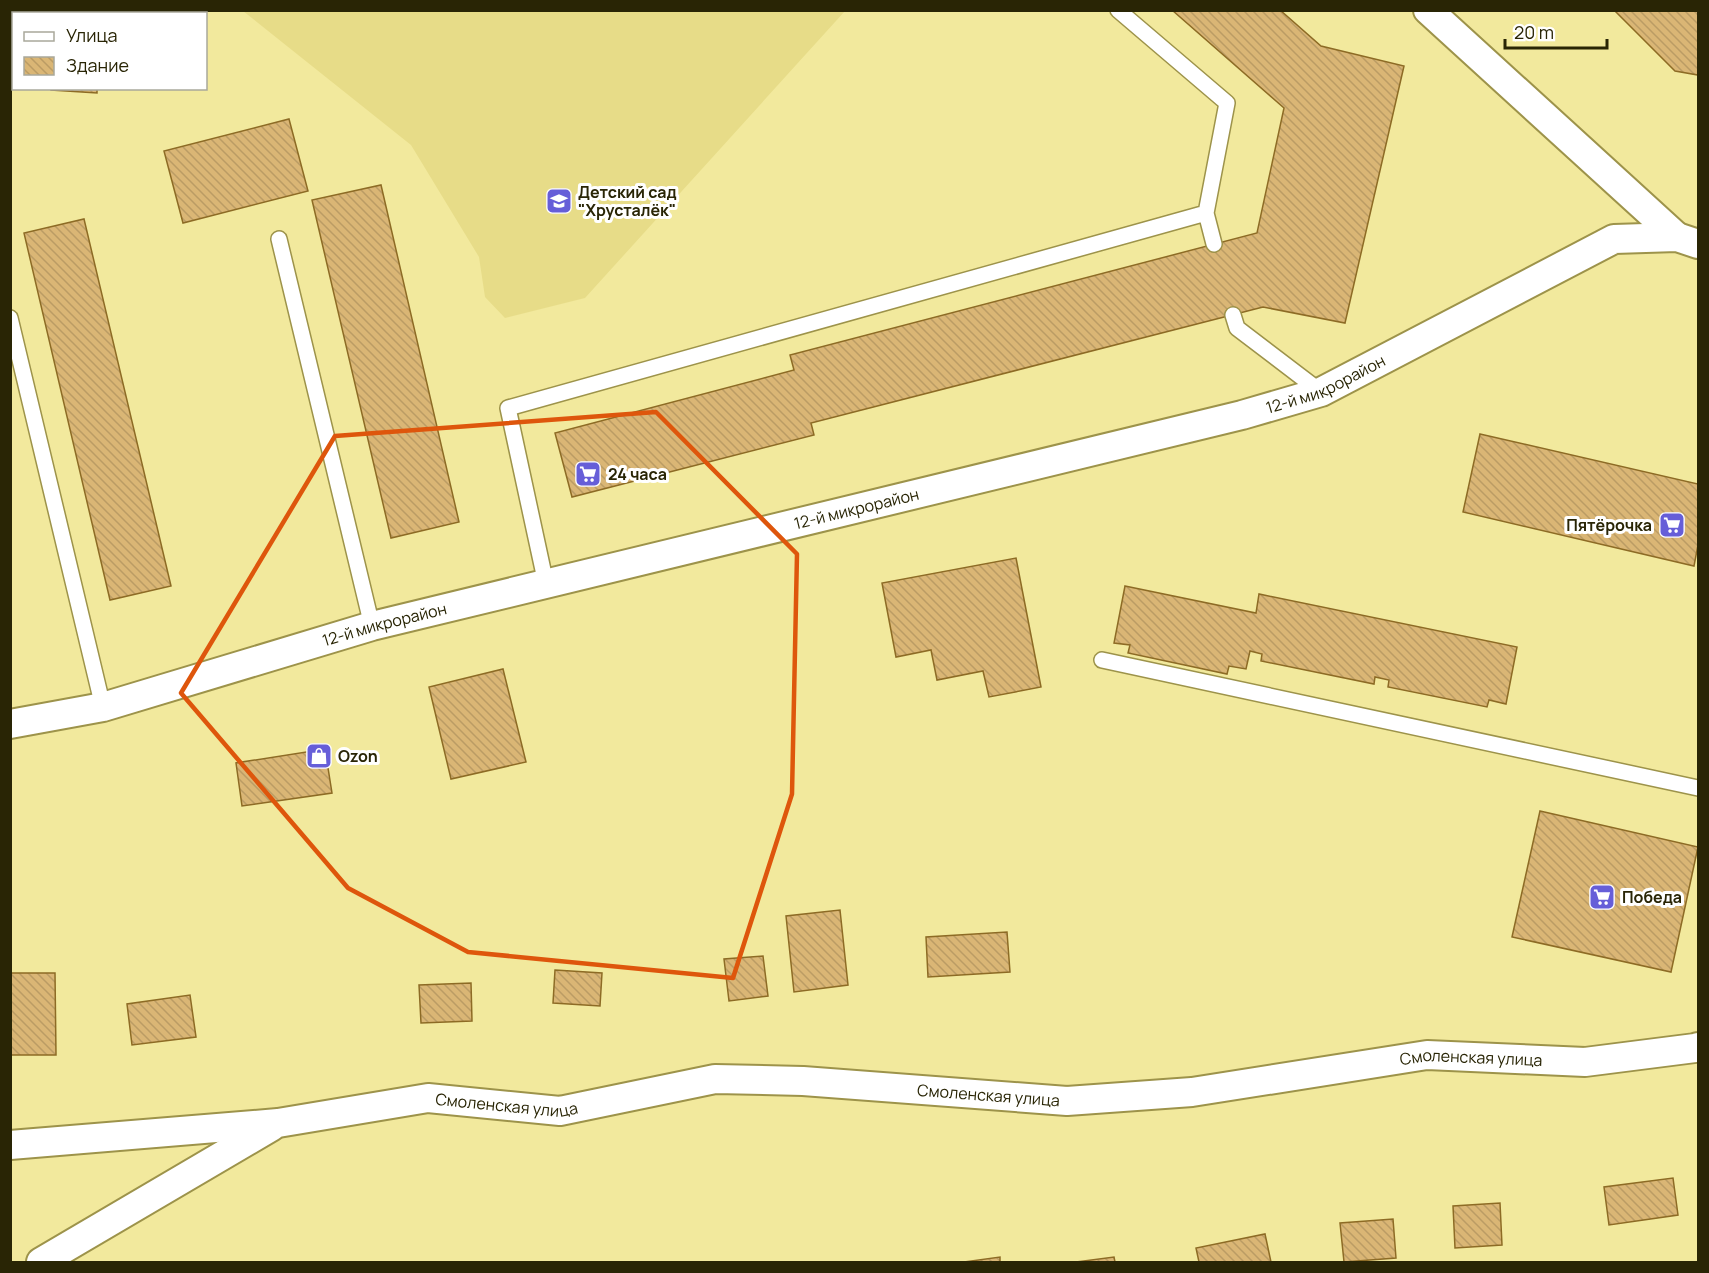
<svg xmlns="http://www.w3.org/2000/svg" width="1709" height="1273" viewBox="0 0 1709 1273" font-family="Manrope,sans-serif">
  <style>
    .built { fill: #e7dc88 }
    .building { fill: url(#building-back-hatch); stroke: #8d6b25; stroke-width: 1.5 }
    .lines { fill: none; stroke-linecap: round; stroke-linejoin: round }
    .lane-casing { stroke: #9d934a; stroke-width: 18 }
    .street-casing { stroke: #9d934a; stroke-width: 32 }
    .lane { stroke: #fff; stroke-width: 15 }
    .street { stroke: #fff; stroke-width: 28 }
    .marked { fill: none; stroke: #de560c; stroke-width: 4.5; stroke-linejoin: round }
    .labels { text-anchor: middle; stroke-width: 6; stroke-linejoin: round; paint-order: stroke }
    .poi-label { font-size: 16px; font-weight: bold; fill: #292505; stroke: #fff; text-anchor: start }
    .street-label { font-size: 16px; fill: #292505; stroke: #fff }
  </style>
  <defs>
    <pattern id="building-back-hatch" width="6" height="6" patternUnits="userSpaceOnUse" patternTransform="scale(1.5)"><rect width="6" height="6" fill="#dab675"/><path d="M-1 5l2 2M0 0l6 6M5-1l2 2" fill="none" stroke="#bb9c64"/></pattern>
  </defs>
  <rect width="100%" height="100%" fill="#f2e99d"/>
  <!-- built -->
  <path class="built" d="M243 11H845L585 298 505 318 485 297 479 257 411 145Z"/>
  <!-- building -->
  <path class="building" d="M56 10H102L101 14H56Z
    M1172 10H1280L1321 46 1404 66 1345 323 1263 307 811 423 814 435 572 497 555 433 794 370 790 355 1257 233 1284 108Z
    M1614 10H1698V75L1675 71Z
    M51 88H97V93L51 90Z
    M289 119 308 191 183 223 164 151Z
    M381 185 459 522 391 538 312 200Z
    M84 219 171 586 110 600 24 233Z
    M1480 434 1698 484V545L1694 566 1463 512Z
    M1016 558 1041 687 989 697 983 671 937 680 931 650 896 657 882 583Z
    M1125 586 1256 613 1259 594 1517 647 1506 704 1489 700 1487 707 1388 687 1389 680 1375 677 1374 684 1261 661 1262 654 1250 651 1246 669 1229 666 1227 674 1128 653 1130 645 1114 643Z
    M503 669 526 762 451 779 429 687Z
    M325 749 332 793 242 806 236 763Z
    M1540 811 1698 847 1671 972 1512 937Z
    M840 910 848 985 794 992 786 916Z
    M1007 932 1010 972 928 977 926 937Z
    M763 956 768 996 729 1001 724 959Z
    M555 970 602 973 600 1006 553 1003Z
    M10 973H55L56 1055H10Z
    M471 983 472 1021 421 1023 419 985Z
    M190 995 196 1037 132 1045 127 1004Z
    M1673 1178 1678 1215 1609 1225 1604 1187Z
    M1500 1203 1502 1245 1455 1248 1453 1206Z
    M1393 1219 1396 1258 1344 1262 1340 1223Z
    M1265 1234 1271 1262H1199L1196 1248Z
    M1000 1257V1262H964Z
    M1114 1257 1115 1262H1076Z"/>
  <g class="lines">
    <!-- lane casing -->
    <g class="lane-casing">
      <path id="lane" d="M1206 213 1214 244
        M279 239 372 626
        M1233 315 1237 328 1321 392
        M10 318 103 707
        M546 584 508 408 1206 213 1227 103 1118 10
        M1102 660 1698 788"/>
    </g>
    <!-- street casing -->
    <g class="street-casing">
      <g id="street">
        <path d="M1428 10 1677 237"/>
        <path id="s1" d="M10 724 103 707 372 626 1242 415 1321 392 1614 239 1677 237 1698 244"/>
        <path id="s2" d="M10 1145 278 1123 428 1098 560 1111 715 1079 803 1081 1067 1101 1192 1092 1427 1055 1585 1062 1695 1048 1698 1047"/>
        <path d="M41 1262 271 1127"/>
      </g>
    </g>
    <!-- lane -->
    <use href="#lane" class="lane"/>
    <!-- street -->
    <use href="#street" class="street"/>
  </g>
  <!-- marked area -->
  <path class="marked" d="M656 412 797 554 792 794 733 978 468 952 348 888 181 693 335 436Z"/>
  <!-- icons -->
  <defs>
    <g id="school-square" transform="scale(1.35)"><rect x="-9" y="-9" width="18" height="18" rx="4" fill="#665ed8" stroke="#fff"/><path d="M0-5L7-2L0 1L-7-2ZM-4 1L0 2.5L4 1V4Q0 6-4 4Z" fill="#fff"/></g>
    <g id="supermarket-square" transform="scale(1.35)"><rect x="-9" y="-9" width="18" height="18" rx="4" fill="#665ed8" stroke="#fff"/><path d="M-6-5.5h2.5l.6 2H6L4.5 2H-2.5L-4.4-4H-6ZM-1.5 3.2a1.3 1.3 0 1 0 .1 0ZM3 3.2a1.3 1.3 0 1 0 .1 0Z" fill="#fff"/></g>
    <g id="shop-square" transform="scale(1.35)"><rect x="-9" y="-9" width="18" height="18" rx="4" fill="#665ed8" stroke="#fff"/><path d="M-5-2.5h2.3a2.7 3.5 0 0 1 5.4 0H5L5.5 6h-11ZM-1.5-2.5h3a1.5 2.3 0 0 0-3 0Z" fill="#fff"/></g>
  </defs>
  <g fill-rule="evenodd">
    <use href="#school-square" x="559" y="201"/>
    <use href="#supermarket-square" x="588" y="474"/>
    <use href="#supermarket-square" x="1672" y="525"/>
    <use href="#shop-square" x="319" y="756"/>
    <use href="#supermarket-square" x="1602" y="897"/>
  </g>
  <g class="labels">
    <!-- poi labels -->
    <g class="poi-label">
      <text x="578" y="198">Детский сад<tspan x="578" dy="18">"Хрусталёк"</tspan></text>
      <text x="608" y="480">24 часа</text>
      <text x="1652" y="531" text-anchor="end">Пятёрочка</text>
      <text x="338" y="762">Ozon</text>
      <text x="1622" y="903">Победа</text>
    </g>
    <!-- street labels -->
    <g class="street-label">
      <text dy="6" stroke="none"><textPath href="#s1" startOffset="1360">12-й микрорайон</textPath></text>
      <text dy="6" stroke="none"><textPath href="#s1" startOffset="874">12-й микрорайон</textPath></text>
      <text dy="6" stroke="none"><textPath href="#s1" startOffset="388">12-й микрорайон</textPath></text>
      <text dy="6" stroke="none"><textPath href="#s2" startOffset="1472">Смоленская улица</textPath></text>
      <text dy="6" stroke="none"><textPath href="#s2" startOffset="986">Смоленская улица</textPath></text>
      <text dy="6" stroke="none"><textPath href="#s2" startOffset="500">Смоленская улица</textPath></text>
    </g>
  </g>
  <!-- border -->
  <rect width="1709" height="1273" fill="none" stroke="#292505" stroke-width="24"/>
  <!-- legend -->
  <rect x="12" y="12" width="195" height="78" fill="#ffffff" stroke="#a9a89b" stroke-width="1.5"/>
  <rect x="24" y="32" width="30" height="9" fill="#ffffff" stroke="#a9a89b" stroke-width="1.5"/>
  <text x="66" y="42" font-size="18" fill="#292505">Улица</text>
  <rect x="24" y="57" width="30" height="18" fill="url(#building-back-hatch)" stroke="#a9a89b" stroke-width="1.5"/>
  <text x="66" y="72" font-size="18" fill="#292505">Здание</text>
  <!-- scale -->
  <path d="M1505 39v9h102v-9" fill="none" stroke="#292505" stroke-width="3"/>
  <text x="1514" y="39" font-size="18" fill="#292505" stroke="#ffffff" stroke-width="4.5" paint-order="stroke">20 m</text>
</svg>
